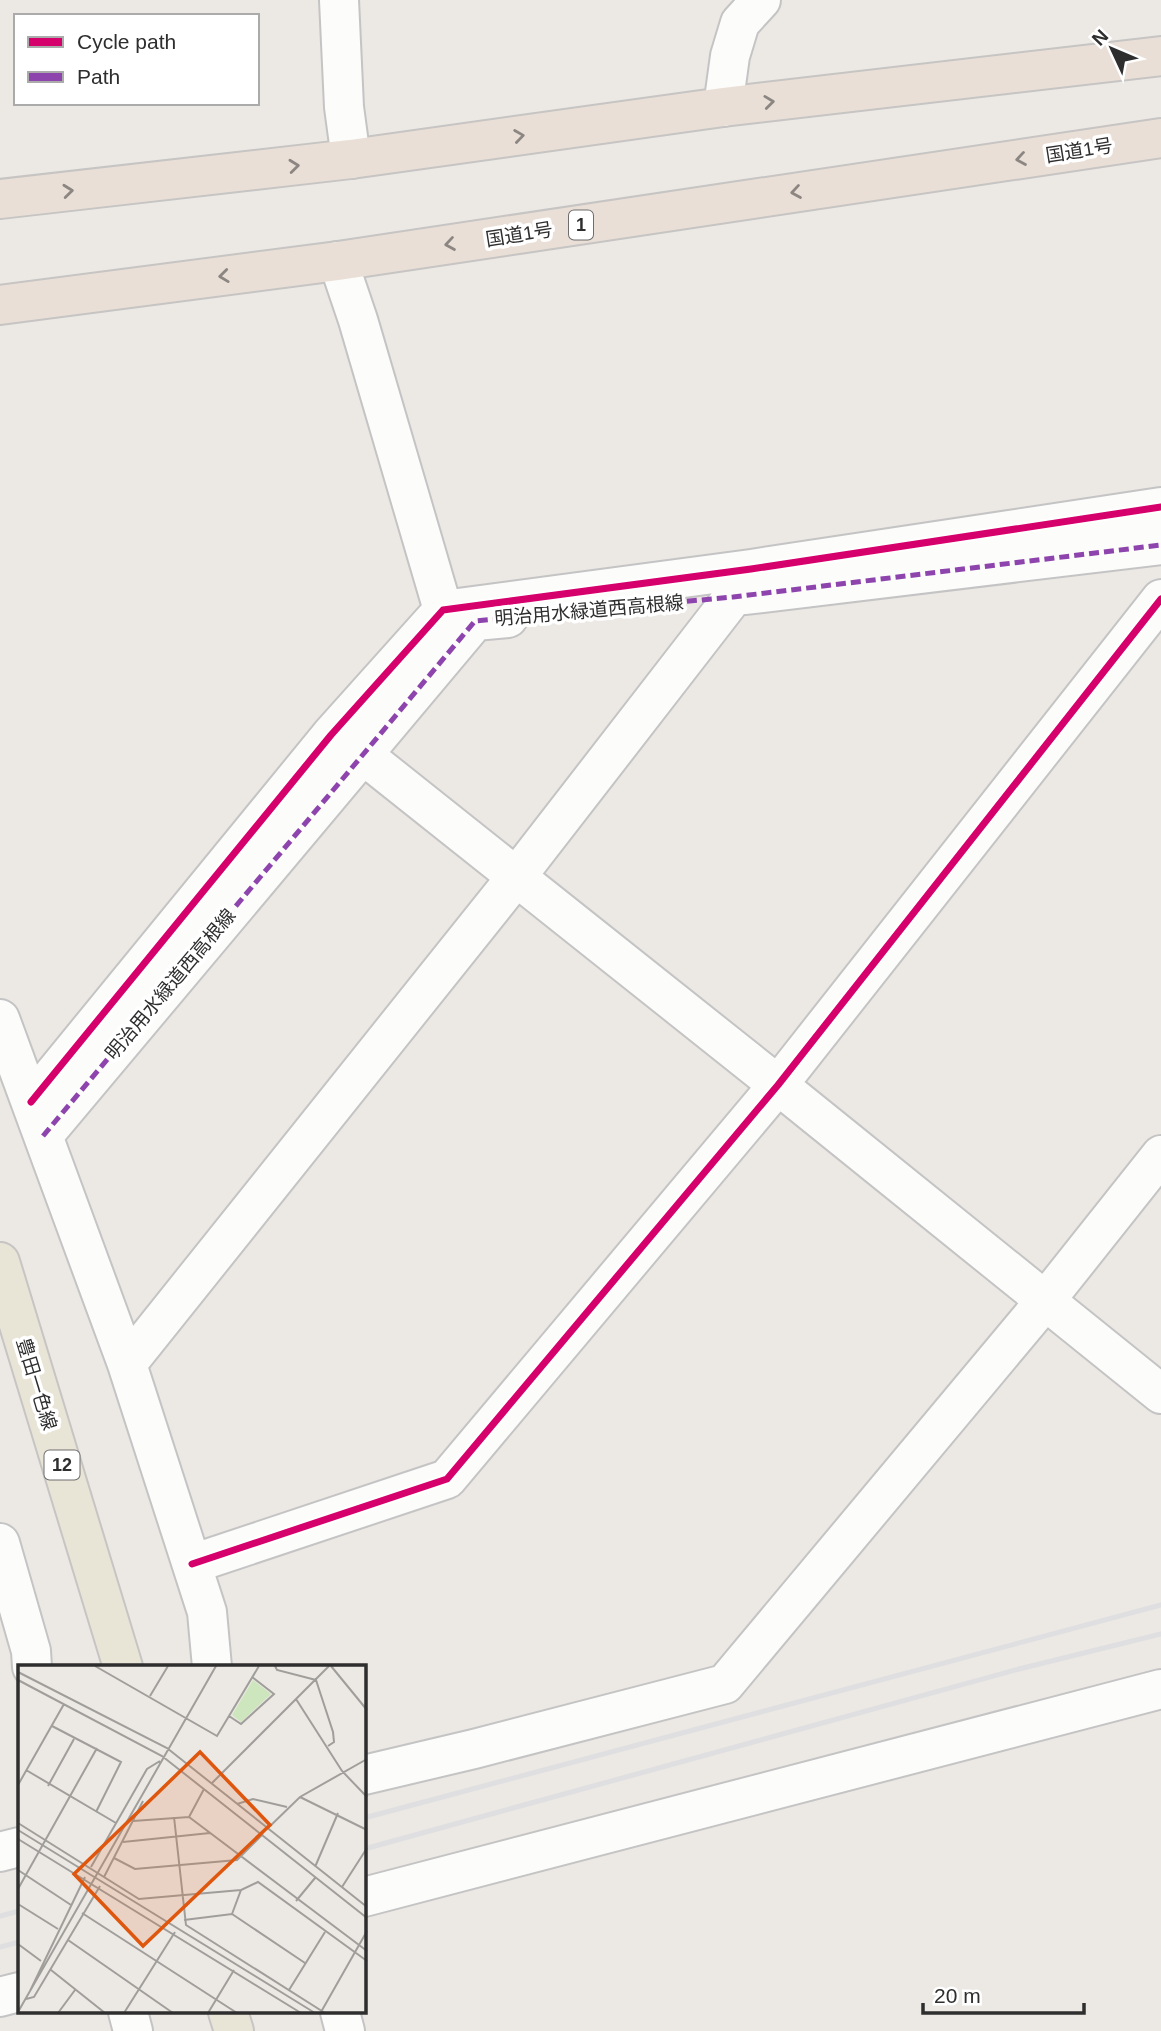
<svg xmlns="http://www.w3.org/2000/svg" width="1161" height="2031" viewBox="0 0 1161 2031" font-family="Helvetica,'Noto Sans JP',sans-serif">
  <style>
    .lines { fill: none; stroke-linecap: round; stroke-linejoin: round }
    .street-casing { stroke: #c5c4c5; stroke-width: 42 }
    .primary-casing { stroke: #c6c5c4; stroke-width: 42 }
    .highway-casing { stroke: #c6c5c4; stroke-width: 42 }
    .street { stroke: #fcfcfb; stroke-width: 38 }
    .primary { stroke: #e8e4d6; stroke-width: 38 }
    .highway { stroke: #eadfd6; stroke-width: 38 }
    .rail { stroke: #dfdfe1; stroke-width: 5 }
    .quiet { stroke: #8e44ad; stroke-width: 5; stroke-dasharray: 10 5; stroke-linecap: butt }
    .cycleway-casing { stroke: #fff; stroke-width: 11 }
    .cycleway { stroke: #d6006c; stroke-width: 7 }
    .oneway { stroke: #8c8682 }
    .labels { text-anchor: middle; stroke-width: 7; stroke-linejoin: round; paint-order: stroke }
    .shield { fill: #fff; stroke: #6d6d6d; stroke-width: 2 }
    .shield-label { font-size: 18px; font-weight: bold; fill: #2e2e2e }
    .street-label { font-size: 19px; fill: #2e2e2e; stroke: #fff }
    .inset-road { fill: none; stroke: #a09e9b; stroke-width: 2 }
    .view { fill: #df570e; fill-opacity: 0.15; stroke: #df570e; stroke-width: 3.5 }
    .inset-edge { fill: none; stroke: #2e2e2e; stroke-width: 3.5 }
  </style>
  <rect width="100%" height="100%" fill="#ece8e4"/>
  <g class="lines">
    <!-- street casing -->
    <g class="street-casing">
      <path id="street" d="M339 0 344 107 351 159
        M723 107 730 56 740 23 761 0
        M338 261 358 320 443 610
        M746 595 1161 545
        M341 741 362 754 778 1085 1161 1394
        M0 1019 127 1364 207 1612 212 1667
        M31 1102 331 735 443 610 751 569 1161 507
        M43 1136 475 621 508 618
        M127 1364 517 876 733 597 751 569
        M0 1543 31 1651 32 1667
        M192 1564 447 1479 778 1085 1161 599
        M364 1775 474 1749 725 1684 1045 1301 1161 1155
        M0 1852 19 1847
        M364 1897 1161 1689
        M0 1997 19 1992
        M128 2012 133 2031
        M340 2012 345 2031"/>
    </g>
    <!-- primary casing -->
    <g class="primary-casing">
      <path id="primary" d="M0 1262 123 1667
        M228 2012 234 2031"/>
    </g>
    <!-- highway casing -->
    <g class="highway-casing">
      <path id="highway" d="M0 199 351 159 723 107 1161 56
        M0 305 338 261 1161 138"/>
    </g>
    <!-- street -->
    <use href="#street" class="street"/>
    <!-- primary -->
    <use href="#primary" class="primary"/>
    <!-- highway -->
    <use href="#highway" class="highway"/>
    <!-- rail -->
    <path class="rail" d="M364 1818 1161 1605
      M364 1849 1019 1669 1161 1634
      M0 1916 19 1911
      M0 1947 19 1942"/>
    <!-- quiet -->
    <path class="quiet" d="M43 1136 475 621 733 597 1161 545"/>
    <!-- cycleway casing -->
    <g class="cycleway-casing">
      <path id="cycleway" d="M31 1102 331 735 443 610 751 569 1161 507
        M192 1564 447 1479 778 1085 1161 599"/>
    </g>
    <!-- cycleway -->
    <use href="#cycleway" class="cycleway"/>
  </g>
  <!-- one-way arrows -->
  <defs><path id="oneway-chevron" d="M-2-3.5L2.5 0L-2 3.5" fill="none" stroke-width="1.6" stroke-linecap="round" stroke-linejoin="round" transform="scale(1.75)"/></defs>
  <g class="oneway">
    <use href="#oneway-chevron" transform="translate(769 102) rotate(-7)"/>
    <use href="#oneway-chevron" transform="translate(519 136) rotate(-8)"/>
    <use href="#oneway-chevron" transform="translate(1021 159) rotate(171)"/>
    <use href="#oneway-chevron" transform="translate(294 166) rotate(-6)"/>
    <use href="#oneway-chevron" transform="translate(68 191) rotate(-6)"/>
    <use href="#oneway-chevron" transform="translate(796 192) rotate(171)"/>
    <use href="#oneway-chevron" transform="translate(450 244) rotate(171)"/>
    <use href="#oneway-chevron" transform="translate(224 276) rotate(173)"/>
  </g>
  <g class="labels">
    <!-- shield labels -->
    <g class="shield">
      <rect x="569" y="210.5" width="24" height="29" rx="5"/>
      <rect x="44.5" y="1450.5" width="35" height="29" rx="5"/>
    </g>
    <g class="shield-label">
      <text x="581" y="231">1</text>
      <text x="62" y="1471">12</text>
    </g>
    <!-- street labels -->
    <g class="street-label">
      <text transform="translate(1079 150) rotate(-9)" y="7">国道1号</text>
      <text transform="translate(519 234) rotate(-9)" y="7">国道1号</text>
      <text transform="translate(589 610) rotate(-5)" y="7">明治用水緑道西高根線</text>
      <text transform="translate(170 984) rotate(-50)" y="7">明治用水緑道西高根線</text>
      <text transform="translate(37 1384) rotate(73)" y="7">豊田一色線</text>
    </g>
  </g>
  <!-- overview -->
  <g transform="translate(18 1665)">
    <rect width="348" height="348" fill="#ece8e4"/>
    <path d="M235 15 253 29 223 57 214 50Z" fill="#cee6be"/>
    <path class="inset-road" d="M77 1 199 71 241 1M257 1 259 5 298 15M313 1 349 45M0 7 149 83 349 242M0 15 144 91 349 253M298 15 315 67 316 77 310 81M132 31 150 1M278 34 324 106 349 132M211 51 223 59 256 29 234 12M34 61 103 97 78 147M8 105 98 158M193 119 311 1M0 120 46 39M30 121 56 74M282 132 349 165M219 139 235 134 269 142M156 152 168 260 307 348M171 152 186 124M115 156 171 152 349 286M0 158 121 234 223 225M249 164 282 132 349 94M0 165 297 348M0 174 283 348M105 177 192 168M96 193 117 204 219 195 245 169M73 202 129 104 142 96M297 202 320 148M0 205 53 240M86 212 125 136M324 222 349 183M0 224 79 83M278 236 297 213M0 239 40 264M64 248 219 348M214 249 223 225 240 217 349 296M166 255 214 249 287 298M50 275 155 348M0 279 23 296M33 305 87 348M271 325 307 267M12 326 67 212M8 334 16 332 82 221M0 347 198 1M303 347 349 266M40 348 57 325M106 348 157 267M190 348 216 305"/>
    <path class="view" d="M182 87 252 160 125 281 56 209Z"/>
    <rect width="348" height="348" class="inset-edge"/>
  </g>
  <!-- legend -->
  <rect x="14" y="14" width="245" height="91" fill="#ffffff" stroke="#ababab" stroke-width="2"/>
  <rect x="28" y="37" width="35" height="10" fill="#d6006c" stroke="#ababab" stroke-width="2"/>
  <text x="77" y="49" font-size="21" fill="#2e2e2e">Cycle path</text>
  <rect x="28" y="72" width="35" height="10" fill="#8e44ad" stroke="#ababab" stroke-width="2"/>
  <text x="77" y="84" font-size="21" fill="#2e2e2e">Path</text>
  <!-- north arrow -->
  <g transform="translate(1112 49) rotate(314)" stroke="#ffffff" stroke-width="5" paint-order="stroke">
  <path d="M0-5L12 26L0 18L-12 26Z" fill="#2e2e2e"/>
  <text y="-10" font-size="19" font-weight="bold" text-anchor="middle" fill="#2e2e2e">N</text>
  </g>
  <!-- scale -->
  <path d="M923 2003v10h161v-10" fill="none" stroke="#2e2e2e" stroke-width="3.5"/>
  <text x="934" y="2003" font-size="21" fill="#2e2e2e" stroke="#ffffff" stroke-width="5" paint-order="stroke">20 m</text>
</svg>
